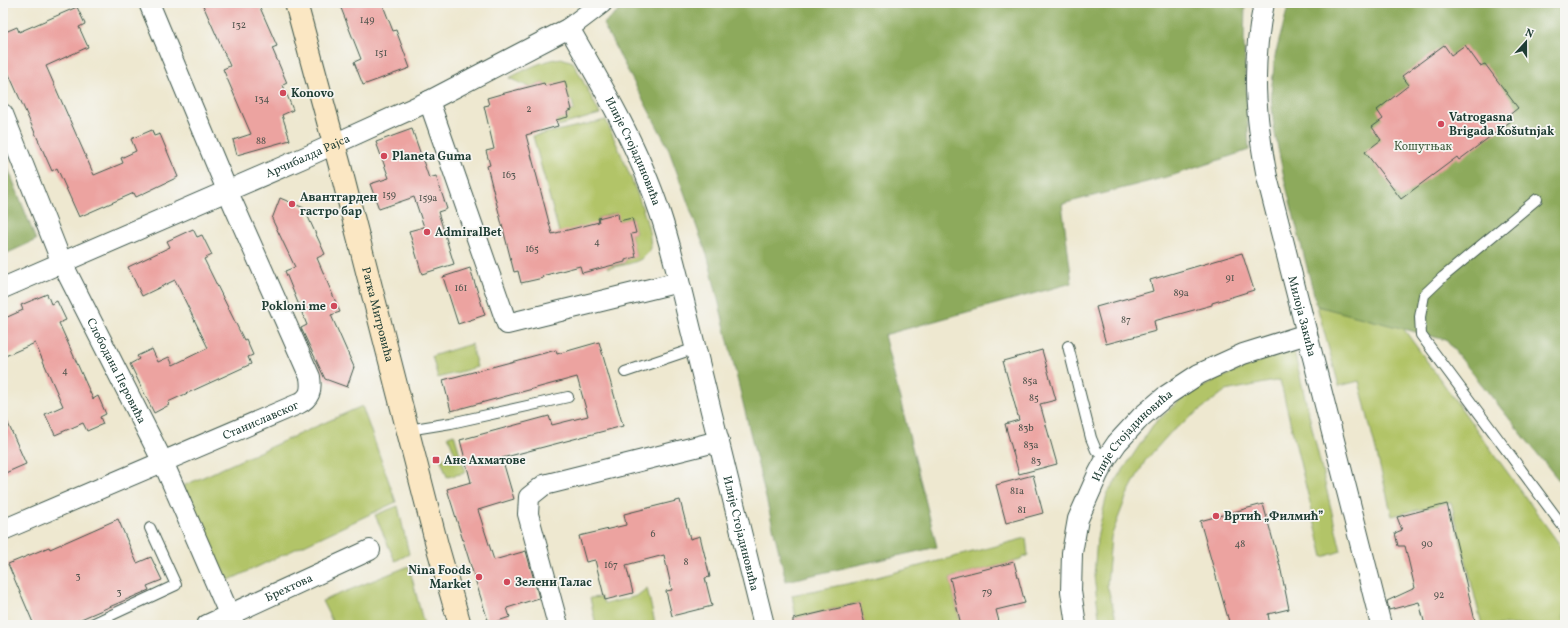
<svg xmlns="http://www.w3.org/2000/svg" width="1568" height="628" viewBox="0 0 1568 628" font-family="Vollkorn,serif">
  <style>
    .green { fill: #b2c468; stroke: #68804e }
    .forest { fill: #8daa5c; stroke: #567448 }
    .building { fill: #eca3a0 }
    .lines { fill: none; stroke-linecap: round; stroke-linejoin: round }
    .lane-casing { stroke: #3e574b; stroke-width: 12 }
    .street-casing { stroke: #3e574b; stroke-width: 22 }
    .secondary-casing { stroke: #3e574b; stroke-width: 24 }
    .lane { stroke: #fff; stroke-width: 10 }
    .street { stroke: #fff; stroke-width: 20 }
    .secondary { stroke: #fbe7c3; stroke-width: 22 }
    .poi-dot { fill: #d1495b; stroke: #f6f6f2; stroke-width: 1.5 }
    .labels { text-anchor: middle; stroke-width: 3.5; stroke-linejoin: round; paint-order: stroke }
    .number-label { font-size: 10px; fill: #52564f }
    .poi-label { font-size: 12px; font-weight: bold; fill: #1f3d34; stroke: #f6f6f2; text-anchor: start }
    .park-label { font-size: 12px; fill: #445f41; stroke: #f6f6f2 }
    .street-label { font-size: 12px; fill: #1f3d34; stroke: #f6f6f2 }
  </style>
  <rect width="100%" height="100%" fill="#f6f6f2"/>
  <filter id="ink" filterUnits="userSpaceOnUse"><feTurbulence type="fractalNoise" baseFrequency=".025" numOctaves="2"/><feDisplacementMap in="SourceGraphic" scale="8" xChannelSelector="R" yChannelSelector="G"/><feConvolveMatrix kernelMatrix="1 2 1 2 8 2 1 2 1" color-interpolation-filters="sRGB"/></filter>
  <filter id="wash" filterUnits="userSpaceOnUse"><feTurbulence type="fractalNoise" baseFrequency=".012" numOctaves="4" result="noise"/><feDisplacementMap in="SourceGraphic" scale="16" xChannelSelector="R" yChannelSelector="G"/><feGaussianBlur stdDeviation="0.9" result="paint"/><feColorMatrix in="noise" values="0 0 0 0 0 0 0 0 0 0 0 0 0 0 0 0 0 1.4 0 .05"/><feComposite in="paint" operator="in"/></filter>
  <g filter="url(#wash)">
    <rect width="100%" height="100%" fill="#eee8d0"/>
    <!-- green -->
    <path class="green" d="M561 58 573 62 600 114 558 126 556 120 568 117 567 112 574 110 572 100 570 101 545 86 544 83 529 87 509 78C526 69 542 61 561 58Z
      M606 120C615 142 659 233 649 251 642 264 621 265 608 268L606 261 610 260 612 266 625 263V260L636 257 631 234 636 233 632 218 619 221 617 213 598 218 599 225C582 226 575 227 560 236L533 136Z
      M1317 306 1403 328 1565 552V625H1482L1451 502 1392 516 1359 381 1339 386Z
      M471 344 477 367 438 378 432 356Z
      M1294 351 1341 551 1323 557 1280 380 1225 391 1171 432 1145 461 1127 495 1111 537 1107 585 1118 625H1100L1094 576 1097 538 1107 494 1153 425 1182 398 1218 379 1271 357Z
      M362 406 396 502 225 582 183 486Z
      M454 434 465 471V473L447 477 441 460 456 456 448 436Z
      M398 506 409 554 395 561 375 515Z
      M1026 538 1028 555 1014 562 950 578 961 625H865L859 603 796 618 792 595 866 580Z
      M409 566 424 625H334L322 601Z
      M647 588 655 623 648 625H596L590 598 601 597 605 604 637 596Z"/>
    <!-- forest -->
    <path class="forest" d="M629 3H1245L1244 44 1249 150 1174 175 1062 204 1072 283 884 335 937 547 786 581 708 258 667 145 603 24Z
      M1289 3H1565V488L1446 340 1317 306 1285 182 1274 129 1271 94 1275 56Z
      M3 155 36 240 3 255Z"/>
    <g id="blocks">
      <!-- building -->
      <path class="building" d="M202 3H258L277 46 272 48 287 83 283 85 293 110 282 115 290 140 237 155 233 140 251 134 223 69 230 66Z
        M339 3H382L393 31 396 30 410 68 363 85 354 62 361 59Z
        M77 7 85 24 79 27 88 47 46 66 94 175 123 163 121 158 136 151 131 139 152 130 154 136 160 134 178 177 136 197 134 193 79 217 57 168 52 171 3 61V33L17 27 19 32Z
        M1444 45 1451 55 1465 45 1480 66 1485 64 1518 108 1508 116 1511 121 1459 160 1457 157 1401 199 1365 152 1381 140 1372 127 1383 119 1377 110 1409 85 1402 76Z
        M565 81 572 110 567 112 568 117 556 120 558 126 526 135 552 234 599 222 598 218 618 213 619 221 632 218 636 233 631 234 636 257 625 260V262L582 273 580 266 542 276 543 278 521 283 518 271 514 272 487 166 490 165 486 151 494 149 484 106 489 105 487 98 501 94 544 83 545 86Z
        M412 129 429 178 436 176 447 209 438 212 454 264 422 274 409 231 424 227 414 197 379 209 370 184 389 178 376 142Z
        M280 198 304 208 325 254 317 258 340 312 331 315 354 367 347 387 325 379 301 328 307 325 285 271 295 267 272 219Z
        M193 229 197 237 202 235 212 255 204 259 244 340 246 339 253 355 248 357 251 364 168 402 169 405 154 413 130 364 139 359 137 356 152 349 158 362 169 357 173 365 208 348 175 280 142 296 128 267 170 247 167 241Z
        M1242 253 1254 290 1212 303V305L1154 321 1156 331 1106 344 1096 307 1153 291 1150 280Z
        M470 268 485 315 458 324 443 277Z
        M47 294 51 304 57 301 66 320 59 323 93 399 98 396 106 414 100 417 103 424 87 431 83 423 55 435 45 414 63 406 35 343 3 357V319L23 310 21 305Z
        M599 342 623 426 502 458 514 499 478 510 494 560 526 551 539 598 507 608 510 617 489 624 447 489 471 482 460 440 549 416 552 425 588 416 577 377 451 411 443 380 556 350 557 354Z
        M1042 350 1056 400 1040 404 1057 464 1019 474 1005 424 1019 420 1003 361Z
        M3 412 26 464 3 474Z
        M1033 475 1043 513 1006 523 996 485Z
        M680 500 690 539 700 536 710 577 705 578 712 606 672 616 666 591 672 590 664 555 626 565 633 593 605 600 595 560 586 562 579 536 626 525 624 514Z
        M1263 504 1280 566 1289 609 1268 614 1270 625H1230L1200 521Z
        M1447 504 1462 566 1476 625H1425L1419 602 1389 610 1387 601 1415 588 1405 546H1398L1395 533 1402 530 1397 517Z
        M118 519 137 563 151 557 162 580 147 586 149 590 67 625H34L8 564 49 547 50 549Z
        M1014 562 1025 603 996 610 1000 625H961L950 578Z
        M860 603 865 625H793V619Z"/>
    </g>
  </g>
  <g filter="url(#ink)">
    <use href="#blocks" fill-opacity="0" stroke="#3e574b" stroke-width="1"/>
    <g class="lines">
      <!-- lane casing -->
      <g class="lane-casing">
        <path id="lane" d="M1537 199 1443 277 1424 295 1420 317 1421 335 1565 529
          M1068 346 1091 438 1096 450 1106 459
          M625 372 696 348
          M408 430 451 423 568 397
          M90 625 176 585 150 528"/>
      </g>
      <!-- street casing -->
      <g class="street-casing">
        <g id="street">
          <path id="s1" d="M1264 3C1251 66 1255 115 1267 177L1381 625"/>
          <path id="s2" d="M569 28C603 87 639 148 660 213 674 255 683 299 694 342 718 436 740 531 764 625"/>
          <path d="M429 101 507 324 679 282"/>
          <path id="s3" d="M3 114 62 263 163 462 234 625"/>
          <path id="s4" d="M3 288 310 155 429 101 569 28 602 3"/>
          <path id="s5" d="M3 530 298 404C310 398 312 391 310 377L227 190 149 3"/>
          <path id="s6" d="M207 625 370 550"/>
          <path d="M558 625 528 514 529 497 544 485 719 441"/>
          <path id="s7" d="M1076 625 1071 591 1072 553 1078 519 1098 474 1106 459 1117 443 1141 417 1167 395 1199 374 1243 354 1307 334"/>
        </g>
      </g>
      <!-- secondary casing -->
      <g class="secondary-casing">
        <g id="secondary">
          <path id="s8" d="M296 3 340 166 437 545 460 625"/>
        </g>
      </g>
      <!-- lane -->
      <use href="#lane" class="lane"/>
      <!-- street -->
      <use href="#street" class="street"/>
      <!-- secondary -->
      <use href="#secondary" class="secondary"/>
    </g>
  </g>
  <!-- markers -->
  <g class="poi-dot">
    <circle cx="283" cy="93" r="4"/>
    <circle cx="1441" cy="124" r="4"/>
    <circle cx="384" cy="156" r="4"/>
    <circle cx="292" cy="204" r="4"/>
    <circle cx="427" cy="232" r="4"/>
    <circle cx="334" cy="306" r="4"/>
    <rect x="432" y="456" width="8" height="8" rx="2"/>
    <circle cx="1216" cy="516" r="4"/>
    <circle cx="479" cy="577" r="4"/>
    <circle cx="507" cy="582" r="4"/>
  </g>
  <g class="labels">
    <!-- number labels -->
    <g class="number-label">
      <text x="367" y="23">149</text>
      <text x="239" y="28">132</text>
      <text x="381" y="56">151</text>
      <text x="262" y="102">134</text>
      <text x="529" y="112">2</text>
      <text x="261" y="144">88</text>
      <text x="509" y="178">163</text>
      <text x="389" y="198">159</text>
      <text x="428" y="201">159a</text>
      <text x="597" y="245">4</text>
      <text x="532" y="252">165</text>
      <text x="1230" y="281">91</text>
      <text x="461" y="291">161</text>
      <text x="1181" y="296">89a</text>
      <text x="1126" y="323">87</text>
      <text x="65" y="374">4</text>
      <text x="1030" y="384">85a</text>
      <text x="1034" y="401">85</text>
      <text x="1026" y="431">83b</text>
      <text x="1031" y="448">83a</text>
      <text x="1036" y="464">83</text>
      <text x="1017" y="494">81a</text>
      <text x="1022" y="513">81</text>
      <text x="653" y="537">6</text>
      <text x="1240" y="547">48</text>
      <text x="1427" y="547">90</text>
      <text x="686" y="565">8</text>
      <text x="611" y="568">167</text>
      <text x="78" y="579">3</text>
      <text x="119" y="595">3</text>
      <text x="987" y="595">79</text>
      <text x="1439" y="598">92</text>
    </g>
    <!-- poi labels -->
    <g class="poi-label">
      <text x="291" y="97">Konovo</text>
      <text x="1449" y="121">Vatrogasna<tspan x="1449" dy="14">Brigada Košutnjak</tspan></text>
      <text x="392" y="160">Planeta Guma</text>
      <text x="300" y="201">Авантгарден<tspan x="300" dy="14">гастро бар</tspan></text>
      <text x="435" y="236">AdmiralBet</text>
      <text x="326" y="310" text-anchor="end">Pokloni me</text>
      <text x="444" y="464">Ане Ахматове</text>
      <text x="1224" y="520">Вртић „Филмић”</text>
      <text x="471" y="574" text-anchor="end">Nina Foods<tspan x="471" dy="14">Market</tspan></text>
      <text x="515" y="586">Зелени Талас</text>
    </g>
    <!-- park labels -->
    <g class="park-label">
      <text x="1423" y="150">Кошутњак</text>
    </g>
    <!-- street labels -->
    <g class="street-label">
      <text dy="4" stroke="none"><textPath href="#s2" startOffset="139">Илије Стојадиновића</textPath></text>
      <text dy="4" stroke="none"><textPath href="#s4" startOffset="332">Арчибалда Рајса</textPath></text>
      <text dy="4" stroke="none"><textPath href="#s8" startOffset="322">Ратка Митровића</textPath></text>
      <text dy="4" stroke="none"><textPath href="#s1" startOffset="319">Милоја Закића</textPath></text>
      <text dy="4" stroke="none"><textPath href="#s3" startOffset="281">Слободана Перовића</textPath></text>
      <text dy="4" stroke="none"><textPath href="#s5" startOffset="280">Станиславског</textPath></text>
      <text dy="4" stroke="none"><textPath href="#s7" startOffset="208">Илије Стојадиновића</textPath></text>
      <text dy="4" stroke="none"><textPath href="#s2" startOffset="537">Илије Стојадиновића</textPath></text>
      <text dy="4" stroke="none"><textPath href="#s6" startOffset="90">Брехтова</textPath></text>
    </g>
  </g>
  <!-- margin -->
  <rect width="1568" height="628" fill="none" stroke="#f6f6f2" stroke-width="16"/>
  <!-- north arrow -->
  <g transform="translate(1526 42) rotate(21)" stroke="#f6f6f2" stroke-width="3" paint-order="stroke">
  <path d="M0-3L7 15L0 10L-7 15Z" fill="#1f3d34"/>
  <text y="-6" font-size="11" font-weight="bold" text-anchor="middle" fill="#1f3d34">N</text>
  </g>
</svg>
